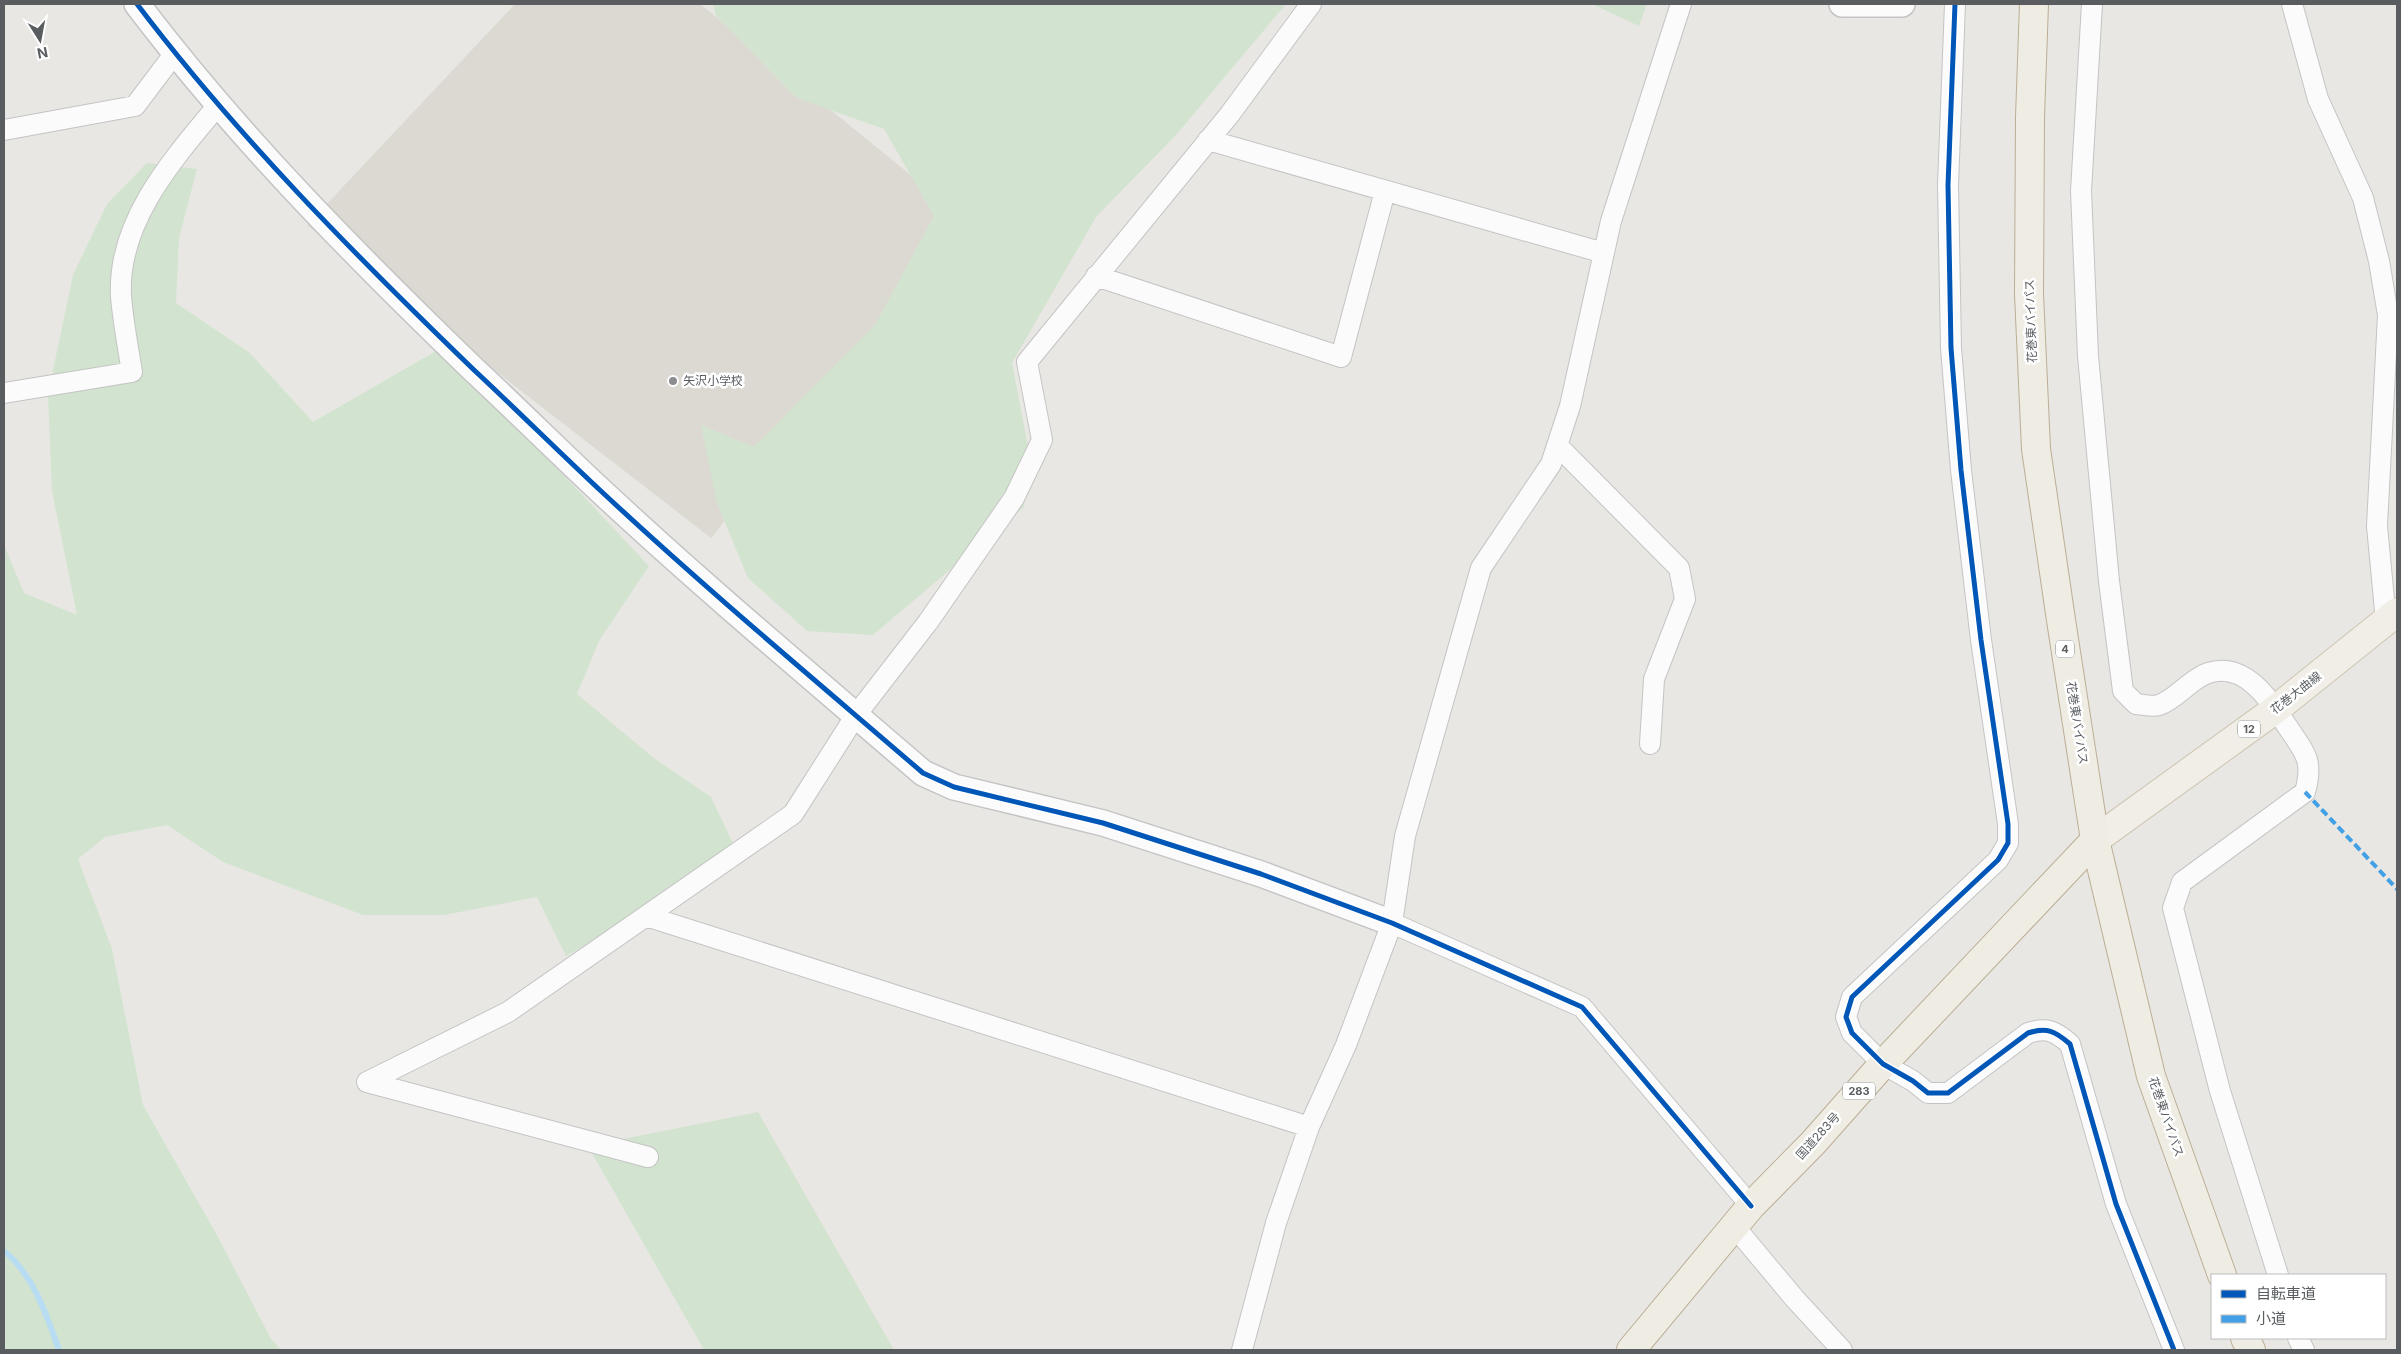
<svg xmlns="http://www.w3.org/2000/svg" width="2401" height="1354" viewBox="0 0 2401 1354" font-family="Inter,'Noto Sans JP',sans-serif">
  <style>
    .education { fill: #dcd9d3 }
    .green { fill: #d2e4cf }
    .lines { fill: none; stroke-linecap: round; stroke-linejoin: round }
    .stream { stroke: #b8dcf1; stroke-width: 6 }
    .minor-casing { stroke: #c4c4c4; stroke-width: 22 }
    .tertiary-casing { stroke: #c4c4c4; stroke-width: 28 }
    .primary-casing { stroke: #cec5b3; stroke-width: 30 }
    .trunk-casing { stroke: #bcae94; stroke-width: 30 }
    .minor { stroke: #fcfbfb; stroke-width: 20 }
    .tertiary { stroke: #fcfbfb; stroke-width: 25 }
    .primary { stroke: #f0eee6; stroke-width: 28 }
    .trunk { stroke: #eeece3; stroke-width: 28 }
    .quiet { stroke: #42a1e6; stroke-width: 4; stroke-dasharray: 8 4; stroke-linecap: butt }
    .cycleway-casing { stroke: #fff; stroke-width: 8 }
    .cycleway { stroke: #0057b8; stroke-width: 5 }
    .poi-dot { fill: #8b8d8e; stroke: #fff; stroke-width: 2 }
    .labels { text-anchor: middle; stroke-width: 5; stroke-linejoin: round; paint-order: stroke }
    .shield { fill: #fff; stroke: #8b8e90; stroke-width: 1 }
    .shield-label { font-size: 11px; font-weight: bold; fill: #595d60 }
    .street-label { font-size: 12px; fill: #595d60; stroke: #fff }
    .poi-label { font-size: 12px; fill: #595d60; stroke: #fff; text-anchor: start }
  </style>
  <rect width="100%" height="100%" fill="#e8e7e3"/>
  <!-- education -->
  <path class="education" d="M515 4H700L965 219 711 538 307 225Z"/>
  <!-- green -->
  <path class="green" d="M713 4H1286L1176 135 1096 217 1012 363 1030 457 1024 507 873 635 807 631 748 578 717 503 701 425 754 447 875 325 934 216 884 129 797 98 716 16Z
    M1592 4H1647L1639 26Z
    M147 163 197 169 179 238 176 303 250 353 313 422 443 347 649 566 599 641 577 694 655 759 711 797 739 856 566 956 537 897 444 915H363L223 862 167 825 105 837 78 859 112 949 143 1105 218 1237 271 1339 281 1350H4V545L24 593 77 615 52 491 48 394 73 275 107 204Z
    M758 1112 894 1350H704L588 1146Z"/>
  <g class="lines">
    <!-- stream -->
    <path class="stream" d="M4 1251C33 1274 47 1316 59 1350"/>
    <!-- minor casing -->
    <g class="minor-casing">
      <path id="minor" d="M1955 4 1948 185 1951 348 1961 470 1981 640 2008 824V843L1998 860 1852 997 1846 1017 1852 1033 1883 1064 1913 1081 1928 1093H1948L2028 1033C2047 1027 2055 1031 2070 1044L2116 1204 2174 1350
        M2092 4 2081 191 2088 356 2109 581 2123 691 2136 704C2143 705 2153 707 2159 705 2177 699 2190 679 2208 673 2245 661 2270 700 2287 726 2305 753 2314 760 2305 792L2182 882 2173 908 2220 1091 2278 1275
        M2292 4 2318 99 2363 198 2379 261 2388 315 2377 526 2386 621
        M4 130 135 106 175 53
        M1208 140 1604 253
        M1096 276 1341 357 1385 191
        M4 393 132 372C128 347 123 322 121 296 117 221 174 158 219 104
        M1557 445 1679 568 1685 599 1654 679 1650 744
        M646 916 1309 1127
        M1392 923 1582 1007 1751 1206
        M367 1082 508 1012 793 814 856 715 928 622 1014 498 1042 440 1027 362 1230 114 1311 4
        M367 1082 648 1157
        M1734 1226 1795 1299 1842 1350
        M2298 1338 2304 1350
        M1242 1350 1276 1223 1309 1127 1346 1045 1392 923 1405 836 1481 568 1551 464 1570 406 1611 221 1681 4"/>
    </g>
    <!-- tertiary casing -->
    <g class="tertiary-casing">
      <path id="tertiary" d="M137 4C237 136 355 255 474 370 517 410 559 452 602 492 706 589 815 680 923 773L954 787 1103 823 1261 874 1392 923
        M1842 4H1902"/>
    </g>
    <!-- primary casing -->
    <g class="primary-casing">
      <path id="primary" d="M2095 840 2276 709 2397 612"/>
    </g>
    <!-- trunk casing -->
    <g class="trunk-casing">
      <path id="trunk" d="M2034 4 2030 117 2029 294 2036 449 2061 620 2095 840 2151 1076 2222 1275
        M2245 1338 2251 1350
        M1631 1350 1751 1206 1813 1143 1883 1064 2095 840"/>
    </g>
    <!-- minor -->
    <use href="#minor" class="minor"/>
    <!-- tertiary -->
    <use href="#tertiary" class="tertiary"/>
    <!-- primary -->
    <use href="#primary" class="primary"/>
    <!-- trunk -->
    <use href="#trunk" class="trunk"/>
    <!-- quiet -->
    <path class="quiet" d="M2305 792 2397 889"/>
    <!-- cycleway casing -->
    <g class="cycleway-casing">
      <path id="cycleway" d="M137 4C237 136 355 255 474 370 517 410 559 452 602 492 706 589 815 680 923 773L954 787 1103 823 1261 874 1392 923 1582 1007 1751 1206
        M1955 4 1948 185 1951 348 1961 470 1981 640 2008 824V843L1998 860 1852 997 1846 1017 1852 1033 1883 1064 1913 1081 1928 1093H1948L2028 1033C2047 1027 2055 1031 2070 1044L2116 1204 2174 1350"/>
    </g>
    <!-- cycleway -->
    <use href="#cycleway" class="cycleway"/>
  </g>
  <!-- markers -->
  <circle class="poi-dot" cx="673" cy="381" r="5"/>
  <g class="labels">
    <!-- shield labels -->
    <g class="shield">
      <rect x="2056" y="640.5" width="18" height="17" rx="4"/>
      <rect x="2238" y="720.5" width="22" height="17" rx="4"/>
      <rect x="1843" y="1082.5" width="32" height="17" rx="4"/>
    </g>
    <g class="shield-label">
      <text x="2065" y="653">4</text>
      <text x="2249" y="733">12</text>
      <text x="1859" y="1095">283</text>
    </g>
    <!-- street labels -->
    <g class="street-label">
      <text transform="translate(2031 321) rotate(-92)" y="4">花巻東バイパス</text>
      <text transform="translate(2296 693) rotate(-38)" y="4">花巻大曲線</text>
      <text transform="translate(2077 723) rotate(81)" y="4">花巻東バイパス</text>
      <text transform="translate(2166 1117) rotate(71)" y="4">花巻東バイパス</text>
      <text transform="translate(1818 1136) rotate(-48)" y="4">国道283号</text>
    </g>
    <!-- poi labels -->
    <g class="poi-label">
      <text x="683" y="385">矢沢小学校</text>
    </g>
  </g>
  <!-- border -->
  <rect width="2401" height="1354" fill="none" stroke="#595d60" stroke-width="10"/>
  <!-- legend -->
  <rect x="2211" y="1274" width="175" height="65" fill="#ffffff" stroke="#bdbebf"/>
  <rect x="2221" y="1290" width="25" height="8" fill="#0057b8" stroke="#bdbebf"/>
  <text x="2256" y="1299" font-size="15" fill="#595d60">自転車道</text>
  <rect x="2221" y="1315" width="25" height="8" fill="#42a1e6" stroke="#bdbebf"/>
  <text x="2256" y="1324" font-size="15" fill="#595d60">小道</text>
  <!-- north arrow -->
  <g transform="translate(40 40) rotate(169)" stroke="#ffffff" stroke-width="4" paint-order="stroke">
  <path d="M0-4L9 19L0 12L-9 19Z" fill="#595d60"/>
  <text y="-8" font-size="14" font-weight="bold" text-anchor="middle" fill="#595d60">N</text>
  </g>
</svg>
